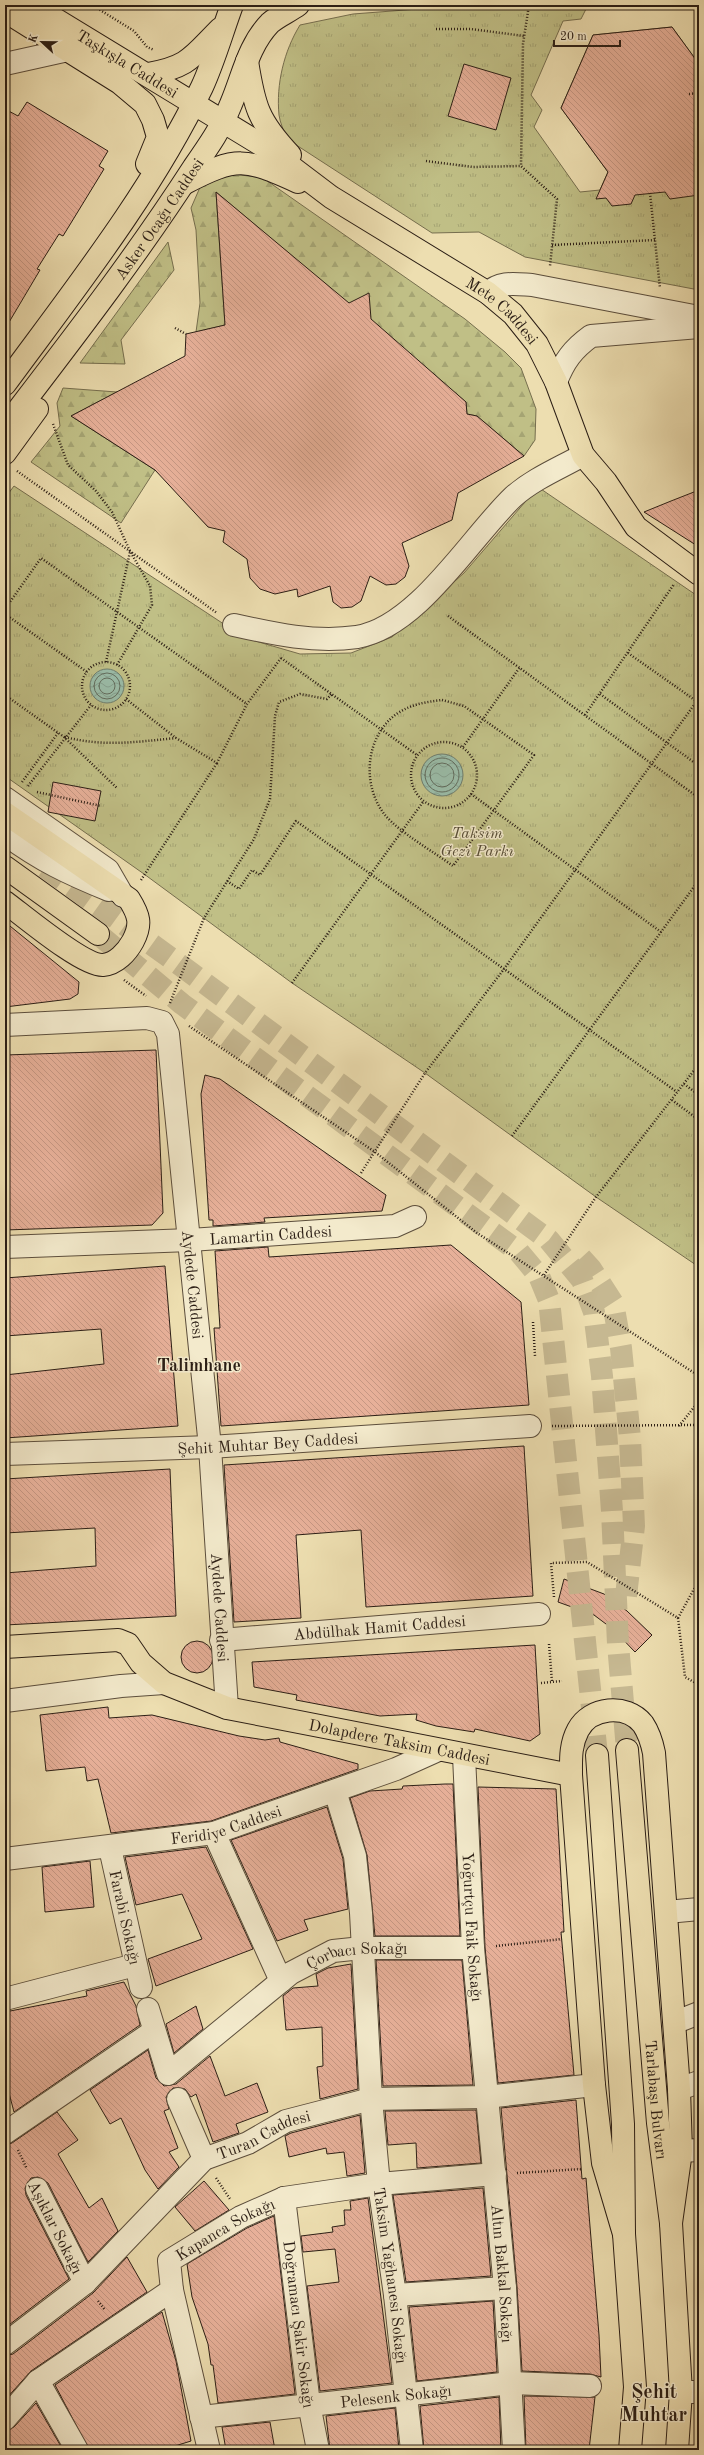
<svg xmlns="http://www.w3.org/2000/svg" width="704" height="2455" viewBox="0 0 704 2455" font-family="'Old Standard TT',serif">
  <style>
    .grass { fill: url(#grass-tufts); stroke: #766e4e }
    .forest { fill: url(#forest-firs); stroke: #766e4e }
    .water { fill: url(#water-waves); stroke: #6e7d6d }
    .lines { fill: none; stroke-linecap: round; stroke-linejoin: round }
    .shore { stroke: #626d5e; stroke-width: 1 }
    .building { fill: url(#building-back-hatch); stroke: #2b1e15 }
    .major-tunnel { stroke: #c6b891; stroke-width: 22; stroke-dasharray: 22 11; stroke-linecap: butt }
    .minor-casing { stroke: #5c4e3c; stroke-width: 24 }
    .major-casing { stroke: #2b1e15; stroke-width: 24 }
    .path { stroke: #2b1e15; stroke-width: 2.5; stroke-dasharray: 1 2; stroke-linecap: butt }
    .minor { stroke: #f3eacc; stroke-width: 22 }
    .major { stroke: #eddeb0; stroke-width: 22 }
    .labels { text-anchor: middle; stroke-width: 3; stroke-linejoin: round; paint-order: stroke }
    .street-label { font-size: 16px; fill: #2b1e15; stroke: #f3eacc }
    .park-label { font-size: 16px; font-style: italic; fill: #584e37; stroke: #f3eacc }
    .quarter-label { font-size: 18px; font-weight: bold; fill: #2b1e15; stroke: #f3eacc }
    .district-label { font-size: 20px; font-weight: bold; fill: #2b1e15; stroke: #f3eacc }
  </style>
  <defs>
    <pattern id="grass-tufts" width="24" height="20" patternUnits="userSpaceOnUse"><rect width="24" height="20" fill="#c0bf86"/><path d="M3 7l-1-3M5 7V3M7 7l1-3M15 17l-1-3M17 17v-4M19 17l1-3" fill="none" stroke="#a5a473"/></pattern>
    <pattern id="forest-firs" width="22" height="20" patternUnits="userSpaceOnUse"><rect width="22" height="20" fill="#c0bf86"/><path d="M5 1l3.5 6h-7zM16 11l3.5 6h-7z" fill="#a5a473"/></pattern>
    <pattern id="water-waves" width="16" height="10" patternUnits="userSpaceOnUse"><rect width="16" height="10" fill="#9abca8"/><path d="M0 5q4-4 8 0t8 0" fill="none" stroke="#85a190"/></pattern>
    <pattern id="building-back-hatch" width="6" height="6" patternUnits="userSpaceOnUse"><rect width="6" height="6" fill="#e7b099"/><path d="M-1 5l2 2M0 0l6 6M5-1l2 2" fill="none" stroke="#c69783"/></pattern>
  </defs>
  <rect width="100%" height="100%" fill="#eddeb0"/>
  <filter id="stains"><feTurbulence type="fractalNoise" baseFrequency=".005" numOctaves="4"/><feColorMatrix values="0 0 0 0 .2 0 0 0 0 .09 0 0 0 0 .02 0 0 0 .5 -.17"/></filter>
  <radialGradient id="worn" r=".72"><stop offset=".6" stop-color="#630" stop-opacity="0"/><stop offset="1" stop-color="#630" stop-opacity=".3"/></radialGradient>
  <!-- grass -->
  <path class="grass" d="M588 5 581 19 563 21 531 95 542 110 534 127 580 192 600 190 608 172 561 108 593 35 672 27 699 64V290L525 257 479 232 432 233 287 139C284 131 280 123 279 115 276 84 284 51 300 25L353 14 457 6Z
    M14 486 245 638 300 654 351 653 392 637 464 573 538 487 699 597V1267L596 1197 425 1073 292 983 144 874 5 776V498Z"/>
  <!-- forest -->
  <path class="forest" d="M226 173 263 178 465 319 505 352 521 368 536 409 535 440 524 456 477 416 467 414 466 402 216 192 225 325 196 332 200 303 196 230 191 208 201 185Z
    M168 242 174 270 121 340 125 364 80 363Z
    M63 388 117 392 71 416 155 470 121 523 31 462 60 426 57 403Z"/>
  <!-- water -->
  <path class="water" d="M90 686a17 17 0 1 1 34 0a17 17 0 1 1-34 0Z
    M421 775a21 21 0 1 1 42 0a21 21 0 1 1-42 0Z"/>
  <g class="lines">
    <!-- shore -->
    <path class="shore" d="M94 686a13 13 0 1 1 26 0a13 13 0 1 1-26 0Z
      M99 686a8 8 0 1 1 16 0a8 8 0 1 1-16 0Z
      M425 775a17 17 0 1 1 34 0a17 17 0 1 1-34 0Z
      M430 775a12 12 0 1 1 24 0a12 12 0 1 1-24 0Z"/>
  </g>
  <!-- building -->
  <path class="building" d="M672 27 699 64V195L670 199 665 192 635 195 631 204 612 206 606 198 596 199 608 172 561 108 593 35Z
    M464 64 511 78 496 130 448 116Z
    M27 102 108 151 99 166 104 169 63 236 59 234 37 269 40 270 5 329V109L18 116Z
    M216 192 349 303 369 293 371 319 466 402 467 414 477 416 524 456 458 493 452 520 402 543 409 566 405 577 396 584 386 585 370 576 361 601 352 607 341 608 333 602 330 586 298 597 297 589 275 594 260 589 250 578 247 559 223 542 225 531 208 527 155 470 71 416 185 356 186 334 225 325Z
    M699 490V547L644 512 671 501Z
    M53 782 101 791 95 821 48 812Z
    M5 922 79 982 78 994 70 999 5 1007Z
    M156 1050 163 1213 152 1225 5 1230V1055Z
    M205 1075 220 1079 386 1195 382 1211 264 1218 265 1222 213 1226V1220H209L201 1094Z
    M451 1245 521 1302 529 1405 221 1426 214 1328H220L215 1251 268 1247 269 1257Z
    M165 1266 178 1426 5 1438V1375L104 1364 101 1329 5 1336V1278Z
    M524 1446 533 1596 366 1607 361 1530 296 1535 301 1618 234 1622 224 1465Z
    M170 1469 176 1616 5 1625V1573L96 1566 95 1528 5 1533V1479Z
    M564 1579 604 1594 627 1611 652 1635 635 1652 614 1630 594 1615 558 1602Z
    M181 1657a16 16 0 1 1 32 0a16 16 0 1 1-32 0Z
    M535 1645 540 1734 530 1741 475 1729 474 1732 436 1726 416 1720 417 1714 380 1716 296 1700 297 1695 254 1687 252 1662Z
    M108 1707 109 1718 152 1715 239 1736 265 1740 279 1738 280 1742 358 1764V1769L211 1821 111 1833 98 1779 87 1781 85 1767 46 1771 40 1715Z
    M445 1784H453L460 1936H375L367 1855 350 1798 370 1791 402 1789 403 1786Z
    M478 1787 556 1789 564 1932H561L574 2075 498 2083 485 1947Z
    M327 1807 343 1859 348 1909 304 1920 308 1930 277 1941 231 1840Z
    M206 1847 253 1949 156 1986 148 1959 202 1939 182 1894 136 1905 125 1857Z
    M90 1861 94 1907 45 1912 42 1867Z
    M376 1960H462L473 2085 383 2086Z
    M351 1964 358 2089 320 2099 317 2067 323 2066 322 2027 286 2030 283 1996 293 1988 318 1986 316 1974 328 1968Z
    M124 1982 136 2006 140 2025 14 2112 9 2093 5 2094V2012L87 1996 86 1991Z
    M196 2006 203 2029 174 2053 166 2024Z
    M148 2050 156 2078 164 2086 176 2084 210 2056 225 2096 257 2083 268 2112 236 2124 239 2133 213 2142 196 2094 191 2097 185 2089 173 2088 166 2097 169 2109 164 2111 178 2148 169 2152 179 2167 158 2189 145 2170 121 2118 110 2124 90 2090Z
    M576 2100 582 2179 586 2178 599 2335 601 2377 590 2374 522 2371 517 2287 501 2108Z
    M476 2110 481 2163 417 2168 416 2143 388 2145 385 2111Z
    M57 2112 78 2140 58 2154 89 2208 102 2198 118 2231 88 2262 48 2183 38 2177 31 2178 25 2188 26 2195 69 2279 5 2328V2145L12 2143Z
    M360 2115 365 2173 347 2176 344 2152 327 2154 326 2148 289 2157 285 2136 291 2133Z
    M204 2181 229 2210 195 2231 175 2207Z
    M483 2188 491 2276 406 2282 393 2195Z
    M368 2198 392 2383 320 2391 307 2286 339 2282 335 2249 303 2252 301 2236 333 2232 332 2227 345 2225 344 2210H351L350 2201Z
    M274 2216 295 2394 218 2403 213 2365H211L208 2344 192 2297 187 2264 247 2228Z
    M127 2257 147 2292 31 2371 5 2400V2356L13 2354 93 2293Z
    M493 2301 497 2372 417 2381 409 2307Z
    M162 2312 176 2361 191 2441 162 2450H89L55 2385Z
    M524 2396 595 2397 589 2450H526Z
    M499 2397 501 2450H424L420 2406Z
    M36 2403 63 2450H13L5 2437V2431L14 2427Z
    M395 2408 399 2450H330L326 2416Z
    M270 2422 275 2450H226L222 2427Z"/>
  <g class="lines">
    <!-- major-tunnel -->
    <path class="major-tunnel" d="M45 867 187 970 531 1227 549 1240 582 1280 594 1312 602 1376 612 1511 618 1644 627 1750
      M98 934 182 1004 519 1252 539 1276 549 1300 597 1755
      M581 1258 591 1269 613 1303 621 1348 630 1438 634 1526 626 1596"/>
    <!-- minor casing -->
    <g class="minor-casing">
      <g id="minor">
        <path d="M5 64 68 50"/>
        <path d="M488 293C500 281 515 284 532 285L699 317"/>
        <path d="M556 382C564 361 573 349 591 336L699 327"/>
        <path d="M234 625C274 634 315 643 357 637 418 627 471 537 513 497 533 479 560 468 583 455"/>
        <path d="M5 798 108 870 123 896"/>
        <path d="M5 834C40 860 69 874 109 890"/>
        <path id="s1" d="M5 1025 147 1018 162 1022 168 1034 210 1447 227 1708"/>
        <path id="s2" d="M5 1247 190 1240 395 1226 415 1217"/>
        <path id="s3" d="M5 1454 210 1447 530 1426"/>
        <path id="s4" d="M221 1640 539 1614"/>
        <path d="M5 1701 121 1686 164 1683"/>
        <path id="s5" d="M464 1756 473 1948 505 2288 514 2450"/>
        <path id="s6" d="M335 1791 355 1856 361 1913 371 2099 379 2184 395 2295 412 2450"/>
        <path d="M214 1833 281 1981"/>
        <path id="s7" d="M110 1848 141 1987"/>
        <path id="s8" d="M5 1859 214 1833 396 1769 436 1751"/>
        <path d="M667 1912 699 1909"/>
        <path d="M5 1999 135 1965"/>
        <path id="s9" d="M148 2009 168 2074 291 1973 333 1951 362 1948H473"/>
        <path d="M676 2022 699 2013"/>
        <path d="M679 2089 699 2082"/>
        <path d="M178 2099 204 2159"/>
        <path d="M5 2133 154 2031"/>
        <path d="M681 2151 699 2150"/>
        <path d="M37 2189 85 2283"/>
        <path id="s10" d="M284 2198 309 2404 318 2450"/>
        <path d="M172 2290 209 2450"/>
        <path d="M395 2295 505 2288"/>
        <path id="s11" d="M5 2344 85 2283 204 2159 248 2143 286 2121 371 2099 486 2097 594 2085"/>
        <path d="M38 2381 77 2450"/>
        <path d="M681 2392H699"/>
        <path id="s12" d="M201 2417 511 2383 590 2386"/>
        <path id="s13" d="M5 2419 38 2381 172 2290 169 2261 241 2217 284 2198 379 2184 495 2174"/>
      </g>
    </g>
    <!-- major casing -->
    <g class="major-casing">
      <g id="major">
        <path id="s14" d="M32 5 265 147 331 197 488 293 513 314 537 344 556 382 583 455 606 482 636 527 699 574"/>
        <path d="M5 11 120 83 145 104 153 120 158 137 147 164"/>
        <path d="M247 61C254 106 258 121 290 155"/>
        <path d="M148 74C189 67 192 57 220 29"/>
        <path d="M185 183C237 156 245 158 298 182"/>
        <path d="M5 384C74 290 151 193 202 87 214 61 222 32 232 5"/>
        <path id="s15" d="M5 427C70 342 136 257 194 167 208 147 222 127 231 104 243 76 248 46 270 23 278 16 290 11 298 5"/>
        <path d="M5 453 37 409"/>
        <path d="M5 813 129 899C139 915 142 924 133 941 127 952 116 964 103 965 83 966 24 916 5 902"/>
        <path d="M5 867 98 934"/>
        <path id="s16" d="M5 1647 118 1640 128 1644 141 1663 164 1683 227 1708 571 1775"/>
        <path id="s17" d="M627 1750 658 2123 671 2223 681 2392 677 2450"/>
        <path d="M597 1755 623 2124 624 2234 635 2387 630 2450"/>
        <path d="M624 2234 603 2163 594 2085 571 1775C571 1760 570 1745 578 1730 590 1707 626 1703 643 1724 649 1733 652 1743 654 1753L679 2089 681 2151 671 2223"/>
      </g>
    </g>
    <!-- path -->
    <path class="path" d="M92 5 134 31 147 47 154 50
      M529 5 523 44 521 166 557 199 550 266
      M436 29H471L524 36
      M689 94 699 93
      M426 161 473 167 521 166
      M650 193 660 288
      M552 245 655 240
      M175 328 186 334
      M53 424 68 465 96 491 112 512 130 551 150 586 152 605 117 665
      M17 471 217 613
      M5 609 41 558 247 704
      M5 614 87 672
      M448 616 699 798
      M628 653 699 703
      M281 658 417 755
      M106 662 130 552
      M82 686a24 24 0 1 1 48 0a24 24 0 1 1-48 0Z
      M600 694 699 766
      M5 695 64 737 117 788
      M126 699 176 738 217 763 247 704 281 658
      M442 700 464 706 534 755 453 866C434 852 399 832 385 815 361 785 365 735 398 713 412 704 426 702 442 700Z
      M585 715 674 584
      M65 737C104 747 136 742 176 738
      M411 775a33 33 0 1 1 66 0a33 33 0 1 1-66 0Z
      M463 747 520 667
      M22 782 58 733
      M28 786 91 705
      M37 792 101 806
      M471 794 661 932
      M141 880 217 763
      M227 881 239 889 252 870 260 875 296 821 677 1092
      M124 980 146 996
      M292 983 423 802
      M170 1003 204 918 254 839 270 799 275 716 279 702 300 694 327 699 332 694
      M189 1026 375 1152 477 1233 699 1376
      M684 1084 699 1095
      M672 1100 699 1120
      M512 1136 699 880
      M361 1173 425 1073 504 969 699 698
      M544 1275 596 1197 699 1064
      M533 1322 535 1356
      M552 1426 699 1425
      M679 1426 699 1401
      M554 1597 551 1563 587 1562 678 1618 699 1580
      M678 1618 685 1677 699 1685
      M549 1644 552 1682
      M541 1683 562 1681
      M496 1946 562 1939
      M18 2150 27 2169
      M517 2173 582 2169
      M216 2178 230 2199
      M98 2301 105 2310"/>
    <!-- minor -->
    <use href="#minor" class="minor"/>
    <!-- major -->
    <use href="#major" class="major"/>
  </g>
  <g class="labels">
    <!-- street labels -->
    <g class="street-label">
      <text dy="6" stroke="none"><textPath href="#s14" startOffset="112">Taşkışla Caddesi</textPath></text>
      <text dy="6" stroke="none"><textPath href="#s15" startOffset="259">Asker Ocağı Caddesi</textPath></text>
      <text dy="6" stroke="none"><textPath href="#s14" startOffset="562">Mete Caddesi</textPath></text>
      <text dy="6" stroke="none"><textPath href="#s2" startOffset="266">Lamartin Caddesi</textPath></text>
      <text dy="6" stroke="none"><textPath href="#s1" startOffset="423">Aydede Caddesi</textPath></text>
      <text dy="6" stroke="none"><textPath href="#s3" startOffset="263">Şehit Muhtar Bey Caddesi</textPath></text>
      <text dy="6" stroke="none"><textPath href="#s1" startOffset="747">Aydede Caddesi</textPath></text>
      <text dy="6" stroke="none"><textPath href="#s4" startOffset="159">Abdülhak Hamit Caddesi</textPath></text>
      <text dy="6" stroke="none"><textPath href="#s16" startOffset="421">Dolapdere Taksim Caddesi</textPath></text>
      <text dy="6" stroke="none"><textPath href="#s8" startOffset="224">Feridiye Caddesi</textPath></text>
      <text dy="6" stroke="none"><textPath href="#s7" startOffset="71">Farabi Sokağı</textPath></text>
      <text dy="6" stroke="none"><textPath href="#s5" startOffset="171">Yoğurtçu Faik Sokağı</textPath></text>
      <text dy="6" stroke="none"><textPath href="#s9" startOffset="297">Çorbacı Sokağı</textPath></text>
      <text dy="6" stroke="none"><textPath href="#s17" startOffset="351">Tarlabaşı Bulvarı</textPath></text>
      <text dy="6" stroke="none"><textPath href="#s11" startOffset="337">Turan Caddesi</textPath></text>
      <text transform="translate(56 2227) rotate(63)" y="6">Aşıklar Sokağı</text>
      <text dy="6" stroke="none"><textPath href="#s13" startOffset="306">Kapanca Sokağı</textPath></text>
      <text dy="6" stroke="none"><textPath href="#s5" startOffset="519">Altın Bakkal Sokağı</textPath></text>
      <text dy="6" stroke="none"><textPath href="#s6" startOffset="489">Taksim Yağhanesi Sokağı</textPath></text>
      <text dy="6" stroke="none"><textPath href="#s10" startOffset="127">Doğramacı Şakir Sokağı</textPath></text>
      <text dy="6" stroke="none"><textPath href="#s12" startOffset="196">Pelesenk Sokağı</textPath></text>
    </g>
    <!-- park labels -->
    <g class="park-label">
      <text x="477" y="838">Taksim<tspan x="477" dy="18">Gezi Parkı</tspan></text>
    </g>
    <!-- quarter labels -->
    <g class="quarter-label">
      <text x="199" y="1371">Talimhane</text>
    </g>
    <!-- district labels -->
    <g class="district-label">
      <text x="654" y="2398">Şehit<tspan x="654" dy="23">Muhtar</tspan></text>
    </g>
  </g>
  <!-- margin -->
  <rect width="704" height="2455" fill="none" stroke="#eddeb0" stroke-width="20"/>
  <rect x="6" y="6" width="692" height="2443" fill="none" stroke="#2b1e15" stroke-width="2"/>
  <rect x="10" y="10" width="684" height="2435" fill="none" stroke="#2b1e15"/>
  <!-- north arrow -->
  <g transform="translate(42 42) rotate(292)" stroke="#f3eacc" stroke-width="3" paint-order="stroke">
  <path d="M0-3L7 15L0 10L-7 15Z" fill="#2b1e15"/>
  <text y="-6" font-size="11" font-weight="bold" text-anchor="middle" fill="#2b1e15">K</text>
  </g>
  <!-- scale -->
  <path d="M554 40v6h66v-6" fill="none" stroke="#2b1e15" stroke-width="2"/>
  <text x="560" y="40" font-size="12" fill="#2b1e15" stroke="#f3eacc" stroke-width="3" paint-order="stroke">20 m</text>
  <rect width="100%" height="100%" filter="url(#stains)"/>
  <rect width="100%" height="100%" fill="url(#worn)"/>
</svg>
